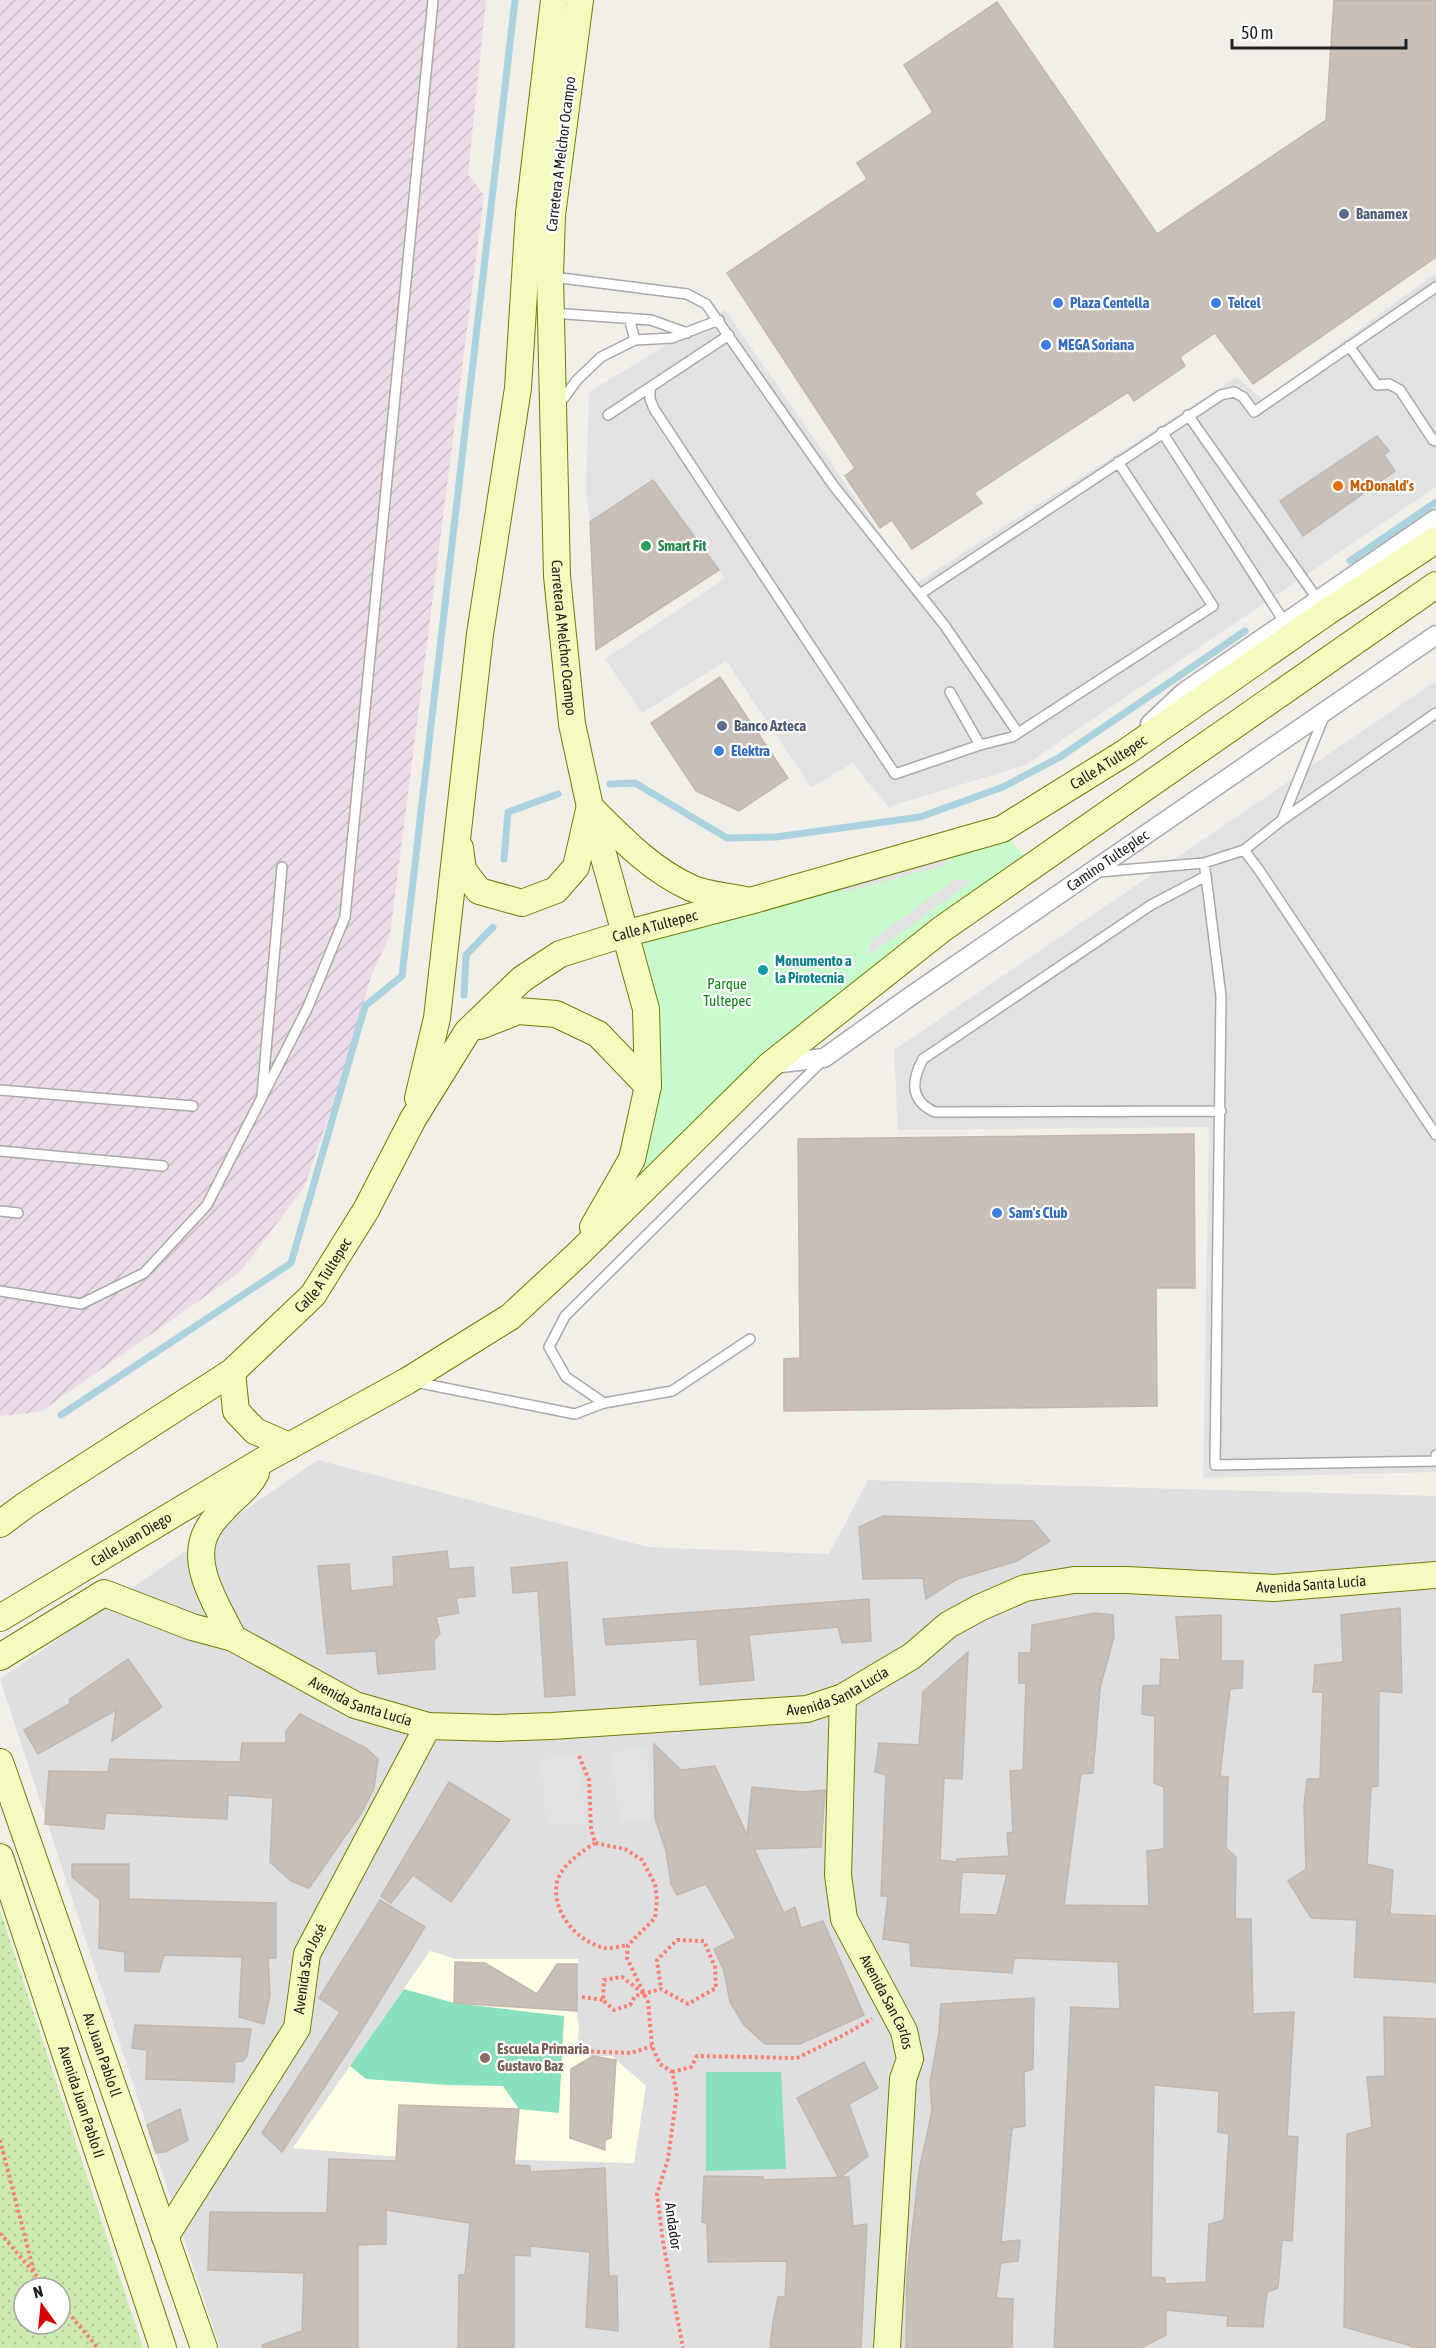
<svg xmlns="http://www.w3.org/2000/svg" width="1436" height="2348" viewBox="0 0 1436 2348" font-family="'Asap Condensed',sans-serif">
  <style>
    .residential { fill: #e0dfdf }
    .industrial { fill: url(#industrial-furrows) }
    .education { fill: #ffffe5 }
    .grass { fill: url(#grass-dots); fill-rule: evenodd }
    .park { fill: #c8facc }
    .pitch { fill: #88e0be }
    .parking { fill: #e2e2e2 }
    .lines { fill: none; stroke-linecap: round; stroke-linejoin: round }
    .stream { stroke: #aad3df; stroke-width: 7 }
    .building { fill: #c7bfb8; stroke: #c4b6ab; stroke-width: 1.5; fill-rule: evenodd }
    .lane-casing { stroke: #a9a9a9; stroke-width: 12 }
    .street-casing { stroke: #a9a9a9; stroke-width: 21 }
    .secondary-casing { stroke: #707d05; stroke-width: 28 }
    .path { stroke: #fa8072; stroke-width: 4; stroke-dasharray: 3 3; stroke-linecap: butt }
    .lane { stroke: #fff; stroke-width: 9 }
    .street { stroke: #fff; stroke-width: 18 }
    .secondary { stroke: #f7fabf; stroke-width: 26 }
    .service-dot { fill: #5c6f8a; stroke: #fff; stroke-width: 2 }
    .shop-dot { fill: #3f7fe0; stroke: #fff; stroke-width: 2 }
    .food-dot { fill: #e8710a; stroke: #fff; stroke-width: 2 }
    .leisure-dot { fill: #2e9e5b; stroke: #fff; stroke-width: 2 }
    .culture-dot { fill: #0f9aa8; stroke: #fff; stroke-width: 2 }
    .education-dot { fill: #8d6e63; stroke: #fff; stroke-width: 2 }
    .labels { text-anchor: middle; stroke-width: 4.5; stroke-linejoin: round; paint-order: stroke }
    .street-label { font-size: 15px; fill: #222; stroke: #fff }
    .service-label { font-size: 15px; font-weight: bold; fill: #4e5e75; stroke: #fff; text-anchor: start }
    .shop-label { font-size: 15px; font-weight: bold; fill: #366cbe; stroke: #fff; text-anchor: start }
    .food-label { font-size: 15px; font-weight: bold; fill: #c56008; stroke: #fff; text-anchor: start }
    .leisure-label { font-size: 15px; font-weight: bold; fill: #27864d; stroke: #fff; text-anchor: start }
    .culture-label { font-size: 15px; font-weight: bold; fill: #0d838f; stroke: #fff; text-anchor: start }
    .park-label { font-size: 15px; fill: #0c8416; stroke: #fff }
    .education-label { font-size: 15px; font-weight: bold; fill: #785e54; stroke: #fff; text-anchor: start }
  </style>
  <defs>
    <pattern id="industrial-furrows" width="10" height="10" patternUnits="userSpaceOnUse" patternTransform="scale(1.5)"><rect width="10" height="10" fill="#ebdbe8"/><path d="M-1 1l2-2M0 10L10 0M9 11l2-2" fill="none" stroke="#c9bcc7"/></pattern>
    <pattern id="grass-dots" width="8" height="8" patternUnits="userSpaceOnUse" patternTransform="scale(1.5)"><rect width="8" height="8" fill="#cdebb0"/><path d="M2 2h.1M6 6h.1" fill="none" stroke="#b0c997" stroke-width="1.8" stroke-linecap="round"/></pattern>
  </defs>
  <rect width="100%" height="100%" fill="#f2efe9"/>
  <!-- residential -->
  <path class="residential" d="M318 1460 648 1547 829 1554 868 1480 1436 1496V2348H220L0 1679Z"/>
  <!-- industrial -->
  <path class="industrial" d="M0 0H486L468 174 484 195 390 935 372 974 332 1108 304 1187 240 1272 40 1412 0 1416Z"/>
  <!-- education -->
  <path class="education" d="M430 1951 455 1959H578L576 2006 579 2029 576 2056H612L646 2086 634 2163 389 2156 293 2148Z"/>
  <!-- grass -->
  <path class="grass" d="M0 1910 143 2348H0ZM24 2288H60V2324H24Z"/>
  <!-- park -->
  <path class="park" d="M1002 829 1032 866 729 1097 580 1250 649 1095 626 935Z"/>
  <!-- pitch -->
  <path class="pitch" d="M404 1989 454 2003 564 2016 559 2113 519 2109 503 2086 447 2085 366 2079 350 2066Z
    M706 2072H781L786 2169 706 2171Z"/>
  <!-- parking -->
  <path class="parking" d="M1436 273V487L1025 765 888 807 853 763 811 787 726 661 642 713 605 659 725 578 653 481 590 522 586 491 589 392 725 310 915 584 1237 377 1263 400Z
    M1436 681V1472L1203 1478 1209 1127 898 1130 894 1050Z
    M954 853 943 866 844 892 834 888Z
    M956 879 972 881 867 957 872 940Z
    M646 1748 655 1818 619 1822 612 1752Z
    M579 1756 585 1823 546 1825 541 1759Z"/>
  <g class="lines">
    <!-- stream -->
    <path class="stream" d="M1350 561 1436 502
      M610 784 635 783 727 838 776 837 920 817 1003 787 1060 757 1245 631
      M504 859 508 812 558 794
      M464 995 466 955 493 927
      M61 1415 291 1263 365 1006 402 976 515 0"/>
  </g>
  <!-- building -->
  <path class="building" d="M1334 0H1436V257L1253 384 1215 333 1180 357 1185 366 1134 401 1128 392 974 493 982 503 912 549 892 520 880 528 845 476 855 468 727 273 867 179 857 163 933 112 904 65 997 2 1157 234 1326 120Z
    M1377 436 1389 451 1384 455 1395 471 1303 536 1280 501Z
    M653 480 719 570 596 650 590 522Z
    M720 677 788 778 739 811 696 791 651 723Z
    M1194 1134 1195 1288H1156L1157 1406 784 1411V1359L800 1358 798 1139Z
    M883 1516 1033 1521 1050 1541 1017 1561 957 1579 926 1599 923 1578 863 1579 859 1527Z
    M447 1551 449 1569 473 1567 475 1596 456 1598 459 1613 436 1617 440 1633 434 1641 435 1669 378 1674 376 1651 327 1654 318 1566 349 1564 351 1591 394 1586 393 1557Z
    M567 1562 575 1695 545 1697 538 1591 513 1593 511 1568Z
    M869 1599 871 1641 842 1643 838 1627 749 1635 754 1680 700 1685 697 1639 606 1645 603 1619Z
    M1400 1608 1402 1693 1379 1691 1378 1786 1371 1787 1367 1864 1393 1870 1390 1914 1436 1916V1982L1354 1977 1357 1920 1311 1918 1288 1881 1306 1869 1304 1806 1307 1779H1320L1323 1692H1313L1315 1665 1343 1662 1341 1615Z
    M1095 1613 1113 1615 1114 1637 1100 1688 1093 1773 1081 1774 1064 1905 1149 1906 1147 1851 1164 1849V1787L1154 1783 1155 1716 1142 1714 1143 1686 1160 1685 1161 1659 1180 1660 1176 1617 1221 1615V1661H1243L1242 1688 1230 1689 1220 1776 1228 1777 1226 1848 1236 1857 1235 1919H1251L1253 2014 1294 2012 1287 2136 1298 2137 1292 2241 1282 2240 1278 2288 1267 2292 1263 2327 1227 2326 1228 2316 1166 2310V2335L1141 2348H1054L1071 2007 1120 2009 1118 1962 1014 1958 1012 1973 911 1966 910 1943 883 1939 888 1896H881L886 1775 875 1772 879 1743 919 1745 923 1692 968 1652 962 1779 944 1778 940 1860 957 1862V1859L1009 1856 1007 1833 1013 1832 1010 1771 1023 1770 1026 1683H1019V1653H1031L1032 1625ZM962 1872 1007 1874 997 1915 959 1914ZM1154 2085 1219 2091 1218 2132 1229 2134 1224 2220 1209 2224 1206 2282 1165 2284V2278L1151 2277Z
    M128 1659 162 1707 112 1741 116 1710 38 1754 24 1730 71 1703 69 1700Z
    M300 1714 366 1748 378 1759 374 1788 362 1812 309 1888 291 1881 270 1862 273 1798 228 1795 227 1819 106 1813 104 1829 45 1824 49 1771 108 1772 110 1759 240 1762 242 1743H286V1731Z
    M654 1744 681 1770 715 1766 747 1835 752 1787 802 1792 825 1790 821 1847 754 1849 784 1913 795 1907 801 1928 823 1921 864 2015 800 2044H765L744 2025 730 2002 724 1971 714 1949 736 1938 706 1884 677 1895 671 1884 666 1851 655 1818Z
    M449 1782 510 1820 451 1902 413 1875 391 1903 381 1896Z
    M72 1864H129V1899L276 1903V1958H268L270 1995 264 2024 239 2017 242 1957 164 1955 159 1972 125 1971V1952L99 1948 100 1900 72 1877Z
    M380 1900 425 1927 363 2028 282 2152 262 2133 340 2012 319 1998Z
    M455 1962 485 1963 537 1994 557 1964H577V2011L454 2003Z
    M1034 1998 1033 2069 1024 2072 1025 2126 1012 2128 1001 2242 1020 2240 1018 2261 1001 2263 996 2298 1013 2299 1012 2348H906L907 2275 919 2171 932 2111 930 2083 939 2032 941 2004Z
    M1384 2017 1436 2019V2348H1418L1344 2327 1347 2134 1372 2127 1367 2077 1385 2076Z
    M135 2025 251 2029 247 2056 243 2061 235 2062 234 2082 146 2079 147 2050 132 2048Z
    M593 2056 616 2060 611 2138 605 2140V2150L570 2138 571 2069Z
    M864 2062 878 2088 849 2104 868 2156 839 2178 797 2098Z
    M399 2105 519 2109 514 2165 530 2166V2172L605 2168 609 2276H617L618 2331 586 2327 590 2252 530 2246V2256L514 2255V2348H458L459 2275H465L470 2223 386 2210V2244L358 2245V2348H263L262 2345 302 2331 304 2273 208 2270 210 2212 327 2213 329 2159 396 2161Z
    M180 2109 188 2140 165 2152 156 2153 147 2125Z
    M704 2176 763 2177V2180L849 2177 853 2226 867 2224 861 2348H770L773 2322 778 2297H785L787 2261 708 2262 707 2223 702 2222Z"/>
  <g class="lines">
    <!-- lane casing -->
    <g class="lane-casing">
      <path id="lane" d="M553 277 687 294 706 304 833 485 945 626 1018 733
        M552 313 651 320 687 333
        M629 318 635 340
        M1349 346 1377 385 1389 384 1400 390 1433 440 1436 441
        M650 388V399L654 409 895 774 980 745 1012 737 1213 606 1118 462
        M558 406 577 380 601 357 635 340 672 338 719 320
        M608 415 729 335
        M1188 415 1318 600
        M1162 432 1285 623
        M920 594 1221 395 1234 392 1243 397 1254 412 1436 287
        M950 692 980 745
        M1282 820 1325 714
        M1244 850 1259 870 1436 1135
        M1204 863 1206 876 1151 905 923 1059C911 1081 910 1101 935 1112L1221 1111
        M1098 872 1204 863 1244 850 1282 820 1436 713
        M1206 876 1221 996 1215 1465 1436 1461V1455
        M0 1090 193 1106
        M262 1096 282 867
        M0 1151 163 1166
        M0 1211 18 1213
        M0 1291 81 1304 144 1273 207 1205 307 1009 345 917 433 0
        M415 1382 575 1414 604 1403 672 1391 750 1339
        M604 1403 566 1377 549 1347 565 1316 822 1061"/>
    </g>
    <!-- street casing -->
    <g class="street-casing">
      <g id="street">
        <path d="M1150 724 1183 693 1436 519"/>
        <path id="s1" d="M772 1064 824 1058 908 998 1436 635"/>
      </g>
    </g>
    <!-- secondary casing -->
    <g class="secondary-casing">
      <g id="secondary">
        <path id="s2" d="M580 0 552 215 550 276 557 576 572 724 590 807 646 1009 648 1086 632 1159 593 1227"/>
        <path d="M590 807C621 838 651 870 691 888 707 895 728 896 745 900"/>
        <path d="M460 848 463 870 479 891 522 903 556 890 576 867 589 810"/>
        <path d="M480 1026 518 1011 556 1014 598 1034 648 1086"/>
        <path d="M418 1098 437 1018 480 634 518 388 529 213 554 0"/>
        <path d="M232 1372 236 1411 255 1431 289 1446"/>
        <path id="s3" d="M0 1524 27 1504 232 1372 313 1295 366 1210 413 1119 467 1032 522 979 560 954 624 934 750 901 1002 829 1126 752 1327 612 1436 540"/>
        <path id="s4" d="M0 1618 262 1461 407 1381 510 1317 578 1254 770 1065 942 929 1436 585"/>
        <path d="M233 1638C219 1608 187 1563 208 1529 211 1523 217 1516 222 1511 234 1497 248 1489 256 1473"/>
        <path id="s5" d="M0 1657 104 1593 192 1627 233 1638 355 1705 428 1726 497 1728 552 1726 807 1709 843 1697 912 1656 948 1625 979 1608 1025 1588 1074 1580H1127L1274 1588 1436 1575"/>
        <path id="s6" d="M843 1697 838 1875 844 1919 904 2031 910 2059 903 2079 887 2348"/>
        <path id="s7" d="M0 1762 204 2348"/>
        <path id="s8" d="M0 1857 163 2348"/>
        <path id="s9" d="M165 2237 297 2028 307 1954 428 1726"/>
      </g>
    </g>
    <!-- path -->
    <path class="path" d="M579 1756 589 1780 591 1828 595 1843 625 1849 642 1860 655 1884 657 1900 655 1918 628 1945 627 1958 648 2002 652 2046 660 2064 672 2072 677 2093 668 2159 657 2194 663 2242 683 2348
      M595 1843C582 1851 560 1867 557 1882 551 1912 577 1942 605 1948 612 1949 621 1946 628 1945
      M643 1993 622 1977 604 1980 603 2000 614 2010 630 2005 635 1996 661 1989 688 2004 716 1988 715 1967 704 1941 677 1940 657 1960 661 1989
      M582 1997 603 2000
      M579 2051 631 2053 652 2046
      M672 2072 691 2067 697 2056 797 2058 840 2037 872 2019
      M0 2140 34 2272
      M0 2233 47 2288
      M60 2303 98 2348"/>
    <!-- lane -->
    <use href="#lane" class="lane"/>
    <!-- street -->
    <use href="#street" class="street"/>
    <!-- secondary -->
    <use href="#secondary" class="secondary"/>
  </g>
  <!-- markers -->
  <g class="service-dot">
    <circle cx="1344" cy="214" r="6"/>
    <circle cx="722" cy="726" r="6"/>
  </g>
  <g class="shop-dot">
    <circle cx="1058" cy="303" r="6"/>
    <circle cx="1216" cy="303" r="6"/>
    <circle cx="1046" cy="345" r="6"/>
    <circle cx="719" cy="751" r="6"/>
    <circle cx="997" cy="1213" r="6"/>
  </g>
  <circle class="food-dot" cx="1338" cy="486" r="6"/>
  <circle class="leisure-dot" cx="646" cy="546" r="6"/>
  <circle class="culture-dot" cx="763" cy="970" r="6"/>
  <circle class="education-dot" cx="485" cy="2058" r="6"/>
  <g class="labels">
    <!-- street labels -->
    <g class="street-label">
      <text transform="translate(561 154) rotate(-83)" y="5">Carretera A Melchor Ocampo</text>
      <text dy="5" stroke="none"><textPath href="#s2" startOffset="640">Carretera A Melchor Ocampo</textPath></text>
      <text dy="5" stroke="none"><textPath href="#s3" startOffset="1401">Calle A Tultepec</textPath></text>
      <text dy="5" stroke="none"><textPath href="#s1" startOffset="398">Camino Tulteplec</textPath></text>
      <text dy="5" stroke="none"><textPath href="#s3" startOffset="915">Calle A Tultepec</textPath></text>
      <text dy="5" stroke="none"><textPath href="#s3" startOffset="411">Calle A Tultepec</textPath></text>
      <text dy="5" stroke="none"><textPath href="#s4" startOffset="153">Calle Juan Diego</textPath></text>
      <text dy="5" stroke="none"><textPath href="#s5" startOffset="1392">Avenida Santa Lucía</textPath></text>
      <text dy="5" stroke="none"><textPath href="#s5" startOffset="888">Avenida Santa Lucía</textPath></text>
      <text dy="5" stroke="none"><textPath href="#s5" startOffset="402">Avenida Santa Lucía</textPath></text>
      <text dy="5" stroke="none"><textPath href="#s9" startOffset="308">Avenida San José</textPath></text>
      <text dy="5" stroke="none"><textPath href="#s6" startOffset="316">Avenida San Carlos</textPath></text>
      <text dy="5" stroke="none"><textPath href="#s7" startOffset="310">Av. Juan Pablo ll</textPath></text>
      <text dy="5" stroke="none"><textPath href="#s8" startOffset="258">Avenida Juan Pablo II</textPath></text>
      <text transform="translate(673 2226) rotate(82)" y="5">Andador</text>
    </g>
    <!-- service labels -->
    <g class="service-label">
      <text x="1356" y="219">Banamex</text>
      <text x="734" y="731">Banco Azteca</text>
    </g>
    <!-- shop labels -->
    <g class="shop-label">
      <text x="1070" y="308">Plaza Centella</text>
      <text x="1228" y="308">Telcel</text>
      <text x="1058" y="350">MEGA Soriana</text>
      <text x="731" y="756">Elektra</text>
      <text x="1009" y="1218">Sam's Club</text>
    </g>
    <!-- food labels -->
    <g class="food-label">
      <text x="1350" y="491">McDonald's</text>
    </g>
    <!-- leisure labels -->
    <g class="leisure-label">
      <text x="658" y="551">Smart Fit</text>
    </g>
    <!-- culture labels -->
    <g class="culture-label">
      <text x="775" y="966">Monumento a<tspan x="775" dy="17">la Pirotecnia</tspan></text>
    </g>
    <!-- park labels -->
    <g class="park-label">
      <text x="727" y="989">Parque<tspan x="727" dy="17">Tultepec</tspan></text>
    </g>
    <!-- education labels -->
    <g class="education-label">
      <text x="497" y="2054">Escuela Primaria<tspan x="497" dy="17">Gustavo Baz</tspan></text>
    </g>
  </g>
  <!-- north arrow -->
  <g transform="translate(42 2306) rotate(345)"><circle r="28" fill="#ffffff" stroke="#a7a7a7" stroke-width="1.5"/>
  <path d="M0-4.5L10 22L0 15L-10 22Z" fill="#d40000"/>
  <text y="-9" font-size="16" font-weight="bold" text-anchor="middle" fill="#222222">N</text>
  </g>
  <!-- scale -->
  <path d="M1232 39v9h174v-9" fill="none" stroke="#222222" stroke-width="3"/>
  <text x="1241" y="39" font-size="18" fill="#222222" stroke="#ffffff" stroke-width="4.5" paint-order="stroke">50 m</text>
</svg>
